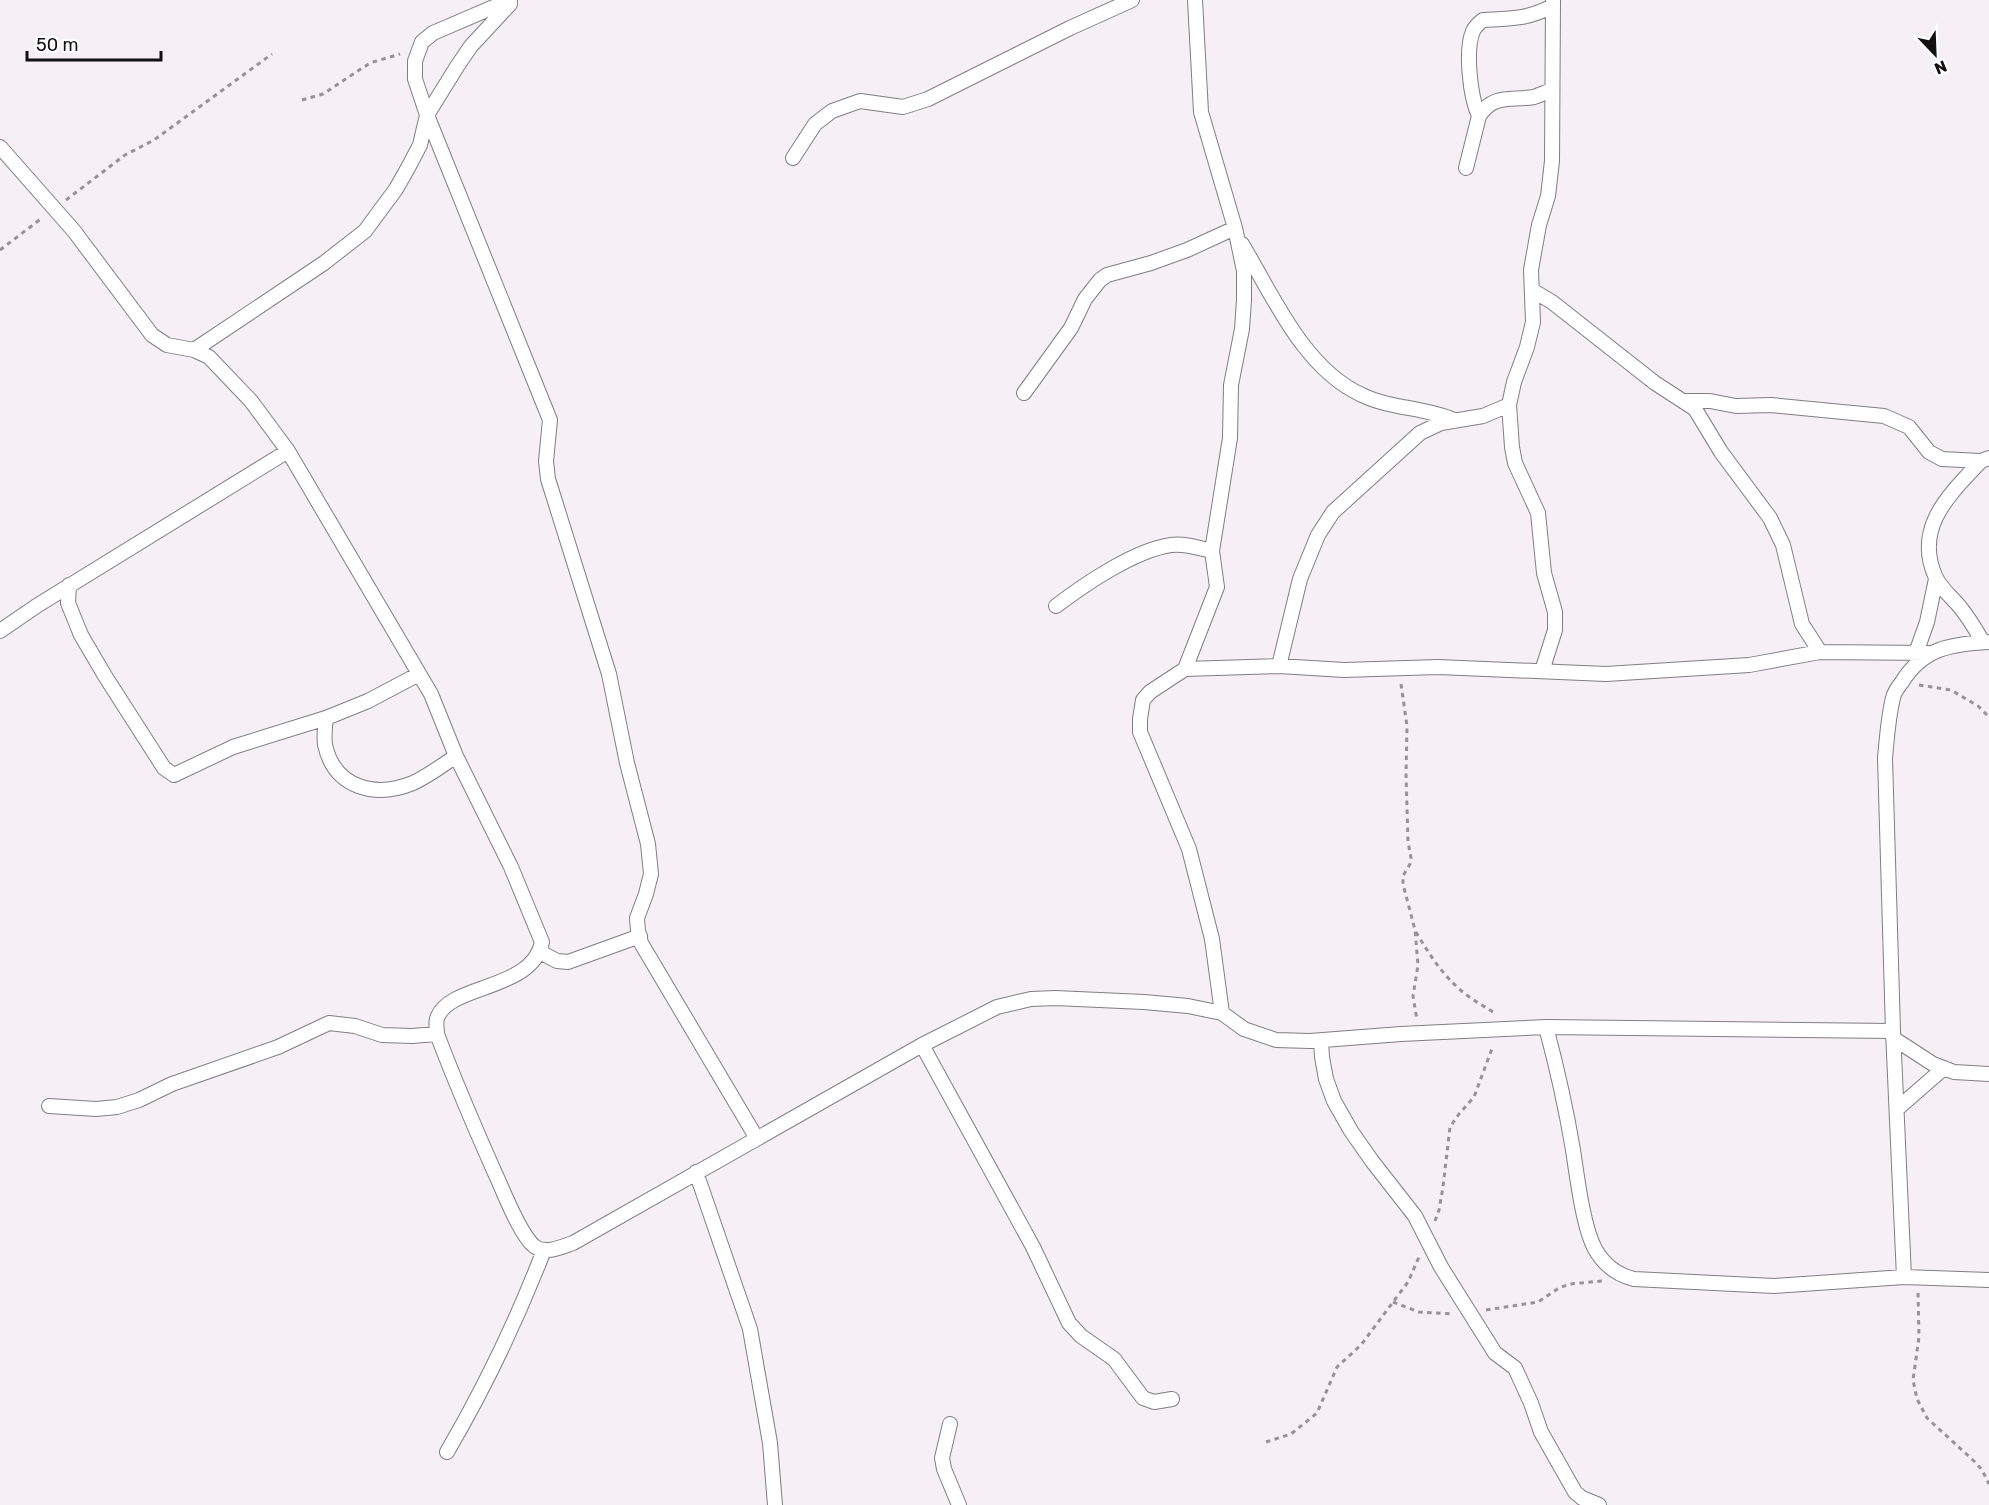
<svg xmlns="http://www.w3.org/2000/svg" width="1989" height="1505" viewBox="0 0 1989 1505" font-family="Rubik,sans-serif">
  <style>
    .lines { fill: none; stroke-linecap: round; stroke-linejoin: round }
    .street-casing { stroke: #827d80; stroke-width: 16 }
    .path { stroke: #979395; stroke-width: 3; stroke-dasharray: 4.5 4.5; stroke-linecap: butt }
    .street { stroke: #fff; stroke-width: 14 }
  </style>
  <rect width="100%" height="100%" fill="#f6f0f4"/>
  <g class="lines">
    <!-- street casing -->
    <g class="street-casing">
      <path id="street" d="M510 0 433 33 422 42 415 61V79L427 115 550 420 546 461 548 479 609 674 627 763 648 844 651 874 646 894 637 918 638 931 641 943 756 1137
        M1195 0 1201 112 1235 228 1244 271V300L1242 329 1231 385 1230 438 1212 551 1217 587 1185 669 1150 692 1143 700 1140 719V732L1189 849 1212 939 1222 1013
        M1479 116C1470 97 1465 50 1473 31 1475 27 1479 23 1483 20 1512 18 1525 20 1553 6
        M0 147 74 231 152 335 167 345 194 350 209 357 251 401 288 451 431 694 456 756 511 867 542 942C533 990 452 984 438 1016 435 1021 437 1028 437 1034
        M793 158 815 124 832 111 860 101 903 107 928 99 1070 28 1132 0
        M1466 168 1479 116C1494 93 1511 101 1534 97 1540 95 1546 92 1552 90
        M1242 244C1273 296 1304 369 1362 395 1391 409 1425 407 1454 420
        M1532 290 1552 302 1655 383 1695 409 1721 452 1770 518 1783 545 1802 624 1820 652
        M194 350 324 263 365 231 396 189 409 166 420 145 427 115 458 65 471 46 510 4
        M1024 393 1071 328 1085 299 1100 280 1107 275 1151 263 1187 250 1235 228
        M1683 401H1710L1736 406 1771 405 1884 416 1909 427 1929 452 1942 459 1981 461 1989 458
        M1981 461C1949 495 1913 528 1936 578 1942 590 1952 597 1960 607 1969 618 1976 630 1983 642
        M69 585 68 603 81 635 105 676 164 768 174 775 233 747 326 718 368 701 419 674
        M1056 606C1085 584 1135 550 1171 545 1184 543 1199 548 1212 551
        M0 631 38 605 288 451
        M1916 653 1927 622 1936 579
        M1279 666 1300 579 1318 535 1333 512 1420 433 1441 423 1483 416 1509 405
        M1185 669 1279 666 1344 670 1438 667 1606 674 1749 665 1820 652 1928 653
        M1542 671 1555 630V612L1544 573 1538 513 1515 463 1512 447 1509 405 1514 382 1527 347 1533 322 1531 270 1539 225 1548 196 1552 161 1553 0
        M326 718C325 726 324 737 325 745 335 789 376 798 413 783 428 776 443 765 456 756
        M540 952 557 961 568 962 640 936
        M1546 1027C1557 1068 1566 1108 1573 1150 1577 1176 1583 1227 1595 1249 1604 1265 1618 1275 1634 1279L1774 1286 1904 1277 1989 1280
        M1893 1038 1933 1064 1954 1072 1989 1074
        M1321 1041 1322 1057 1326 1079 1334 1101 1351 1131 1372 1161 1415 1216 1441 1267 1495 1353 1515 1368 1531 1403 1541 1432 1575 1492 1582 1498 1599 1505
        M922 1045 1033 1247 1069 1323 1081 1336 1114 1359 1143 1398 1154 1402 1172 1399
        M49 1106 96 1109 117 1107 139 1100 172 1084 278 1047 329 1023 355 1026 382 1035 412 1036 437 1034C456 1084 477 1133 499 1182 506 1198 521 1235 534 1246 545 1255 561 1247 573 1243L922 1045 997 1007 1031 999 1055 998 1144 1002 1188 1006 1222 1013 1244 1029 1276 1040 1310 1041 1401 1034 1546 1027 1893 1031
        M1897 1109 1944 1068
        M696 1172 750 1329 770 1443 775 1505
        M1904 1277 1893 1031 1885 758C1887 738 1888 718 1893 698 1894 692 1898 687 1902 682 1923 648 1951 644 1989 642
        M950 1424 942 1458 944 1469 959 1505
        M447 1452C485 1387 517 1320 544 1250"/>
    </g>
    <!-- path -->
    <path class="path" d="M302 100 323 94 370 63 400 54
      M66 200 125 155 154 140 272 54
      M0 250 42 218
      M1401 684 1407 726 1406 775 1408 841 1411 858 1410 864 1403 876V884L1415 930 1418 965 1413 996 1417 1020
      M1919 685 1951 690 1978 706 1989 717
      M1416 932C1429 954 1443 976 1464 993 1474 1001 1486 1007 1496 1014
      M1435 1221 1439 1210 1443 1187 1450 1127 1459 1114 1474 1097 1493 1046
      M1918 1293 1919 1337 1913 1380 1917 1399 1927 1418 1975 1462 1982 1470 1989 1484
      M1393 1302 1419 1312 1452 1314
      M1486 1310 1538 1302 1559 1288 1570 1284 1602 1281
      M1266 1442 1291 1434 1317 1413 1337 1367 1361 1345 1408 1282 1419 1257"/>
    <!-- street -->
    <use href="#street" class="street"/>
  </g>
  <!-- north arrow -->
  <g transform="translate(1935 54) rotate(157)" stroke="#ffffff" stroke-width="4.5" paint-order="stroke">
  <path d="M0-4.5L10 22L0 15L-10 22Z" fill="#121011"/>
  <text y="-9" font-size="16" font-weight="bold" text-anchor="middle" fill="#121011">N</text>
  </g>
  <!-- scale -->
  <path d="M27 51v9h134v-9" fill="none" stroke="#121011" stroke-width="3"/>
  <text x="36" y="51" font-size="18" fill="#121011" stroke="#ffffff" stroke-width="4.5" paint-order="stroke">50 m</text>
</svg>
